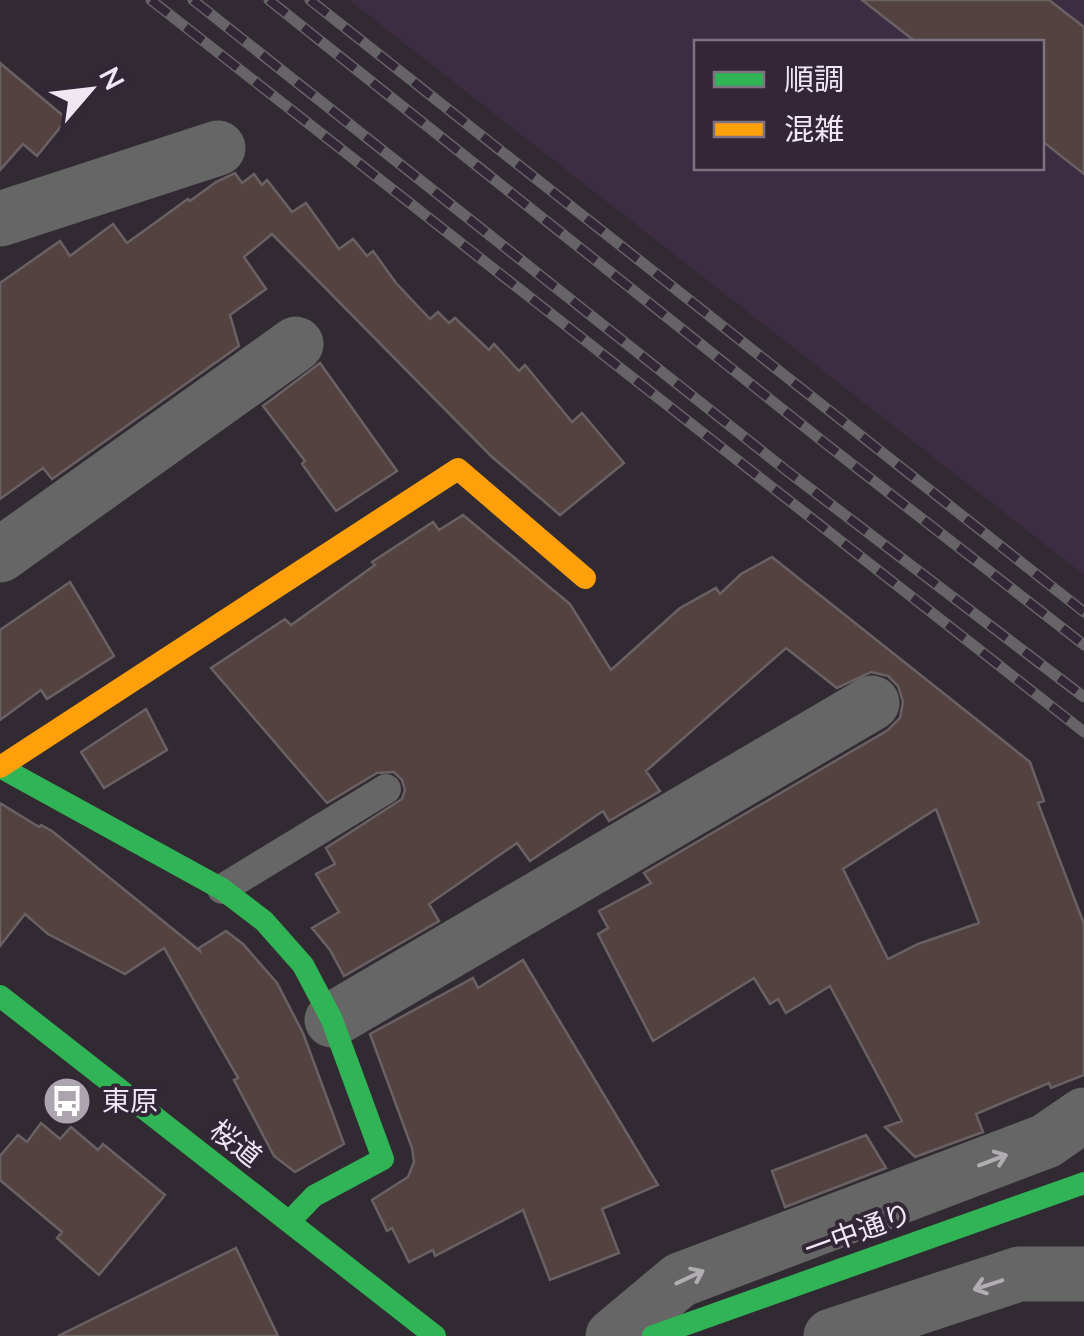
<svg xmlns="http://www.w3.org/2000/svg" width="1084" height="1336" viewBox="0 0 1084 1336" font-family="'Nunito Sans','Noto Sans JP',sans-serif">
  <style>
    .built { fill: #3d2d42; fill-rule: evenodd }
    .building { fill: #544240; stroke: #696163; stroke-width: 2.5; fill-rule: evenodd }
    .lines { fill: none; stroke-linecap: round; stroke-linejoin: round }
    .lane { stroke: #656665; stroke-width: 30 }
    .street { stroke: #656665; stroke-width: 55 }
    .fast { stroke: #30b455; stroke-width: 22 }
    .slow { stroke: #ff9f0a; stroke-width: 22 }
    .rail-casing { stroke: #676468; stroke-width: 11 }
    .rail { stroke: #332636; stroke-width: 8; stroke-dasharray: 22; stroke-linecap: butt }
    .oneway { stroke: #b1adb3 }
    .labels { text-anchor: middle; stroke-width: 8; stroke-linejoin: round; paint-order: stroke }
    .poi-label { font-size: 28px; fill: #efe7f2; stroke: #332636; text-anchor: start }
    .street-label { font-size: 28px; fill: #efe7f2; stroke: #332636 }
  </style>
  <rect width="100%" height="100%" fill="#312a32"/>
  <!-- built -->
  <path class="built" d="M349 0H1084V575ZM696 42H1042V168H696Z"/>
  <!-- building -->
  <path class="building" d="M862 0H1049L1084 27V174L1042 141V42H916Z
    M0 63 67 119 37 156 23 144 0 170Z
    M235 173 242 183 254 174 262 185 267 180 292 212 306 203 339 249 353 239 367 256 373 251 396 283 430 319 438 312 449 323 455 318 489 350 494 344 519 371 525 365 572 422 582 413 624 463 560 515 491 456 272 234 244 257 266 289 230 315 239 346 52 479 43 468 0 499V283L60 241 70 256 113 224 127 243 188 199 190 201 216 182Z
    M320 363 397 471 336 511 302 464 305 461 263 406Z
    M463 515 570 604 611 670 680 608 716 588 720 594 741 574 772 557 1030 762 1044 801 1038 803 1084 924V1075L1051 1088 1049 1083 976 1114 983 1132 915 1157 885 1127 902 1121 830 986 786 1013 778 999 770 1004 754 978 653 1041 598 934 608 928 599 911 651 883 644 873 888 730 900 718 903 702 898 686 888 676 871 672 837 688 786 648 646 771 660 791 609 821 603 811 530 861 517 843 429 904 439 921 344 976 330 950 312 928 339 912 316 874 335 864 326 848 402 799 405 790 402 780 394 772 377 773 327 803 211 668 285 619 291 625 375 565 372 562 433 522 439 530ZM936 809 979 923 918 944 888 959 843 869Z
    M70 582 114 656 47 699 41 690 0 720V630Z
    M146 709 167 750 104 788 81 752Z
    M0 803 39 827 41 825 52 831 200 951 199 948 226 931 243 944 277 983 303 1033 344 1144 295 1172 274 1156 234 1080 238 1078 164 948 125 974 48 934 25 914 0 946Z
    M523 960 658 1185 602 1209 619 1253 550 1280 523 1210 435 1256 433 1250 409 1262 392 1228 387 1231 372 1200 408 1177 414 1162 412 1148 370 1034 473 978 478 988Z
    M41 1123 60 1139 71 1127 98 1150 103 1144 165 1195 99 1275 57 1238 62 1232 0 1180V1156L18 1135 27 1142Z
    M866 1135 886 1168 785 1207 772 1171Z
    M236 1248 278 1336H58Z"/>
  <g class="lines">
    <!-- lane -->
    <path class="lane" d="M222 889 386 789"/>
    <!-- street -->
    <path class="street" d="M0 219 218 148
      M0 555 296 344
      M332 1020 872 703
      M613 1336 680 1280 1046 1141 1084 1115
      M831 1336 1019 1274H1084"/>
    <!-- fast -->
    <path class="fast" d="M0 767 222 889 264 921 303 965 332 1020 383 1159 314 1196 289 1222
      M0 996 435 1336
      M653 1336 1084 1183"/>
    <!-- slow -->
    <path class="slow" d="M0 767 458 469 585 578"/>
    <!-- rail casing -->
    <g class="rail-casing">
      <path id="rail" d="M151 0 1084 732
        M193 0 787 471 1084 697
        M269 0 821 440 1084 645
        M310 0 1084 612"/>
    </g>
    <!-- rail -->
    <use href="#rail" class="rail"/>
  </g>
  <!-- one-way arrows -->
  <defs><path id="oneway-shaft" d="M-6 0H5M1.5-3L5.5 0L1.5 3" fill="none" stroke-width="1.6" stroke-linecap="round" stroke-linejoin="round" transform="scale(2.5)"/></defs>
  <g class="oneway">
    <use href="#oneway-shaft" transform="translate(993 1160) rotate(-21)"/>
    <use href="#oneway-shaft" transform="translate(690 1277) rotate(-25)"/>
    <use href="#oneway-shaft" transform="translate(988 1285) rotate(162)"/>
  </g>
  <!-- icons -->
  <defs>
    <g id="bus-disc" transform="scale(2.5)"><circle r="9.5" fill="#aca5af" stroke="#332636"/><path d="M-5-6H5V4H4V6H2V4H-2V6H-4V4H-5ZM-3.5-4V0h7V-4ZM-3.5 1.2v1.5H-2V1.2ZM2 1.2v1.5H3.5V1.2Z" fill="#fff"/></g>
  </defs>
  <g fill-rule="evenodd">
    <use href="#bus-disc" x="67" y="1101"/>
  </g>
  <g class="labels">
    <!-- poi labels -->
    <g class="poi-label">
      <text x="102" y="1111">東原</text>
    </g>
    <!-- street labels -->
    <g class="street-label">
      <text transform="translate(236 1143) rotate(38)" y="10">桜道</text>
      <text transform="translate(858 1231) rotate(-20)" y="10">一中通り</text>
    </g>
  </g>
  <!-- legend -->
  <rect x="694" y="40" width="350" height="130" fill="#332636" stroke="#7e7381" stroke-width="2.5"/>
  <rect x="714" y="72" width="50" height="15" fill="#30b455" stroke="#7e7381" stroke-width="2.5"/>
  <text x="784" y="90" font-size="30" fill="#efe7f2">順調</text>
  <rect x="714" y="122" width="50" height="15" fill="#ff9f0a" stroke="#7e7381" stroke-width="2.5"/>
  <text x="784" y="140" font-size="30" fill="#efe7f2">混雑</text>
  <!-- north arrow -->
  <g transform="translate(90 90) rotate(62)" stroke="#332636" stroke-width="8" paint-order="stroke">
  <path d="M0-8L18 38L0 25L-18 38Z" fill="#efe7f2"/>
  <text y="-15" font-size="28" font-weight="bold" text-anchor="middle" fill="#efe7f2">N</text>
  </g>
</svg>
